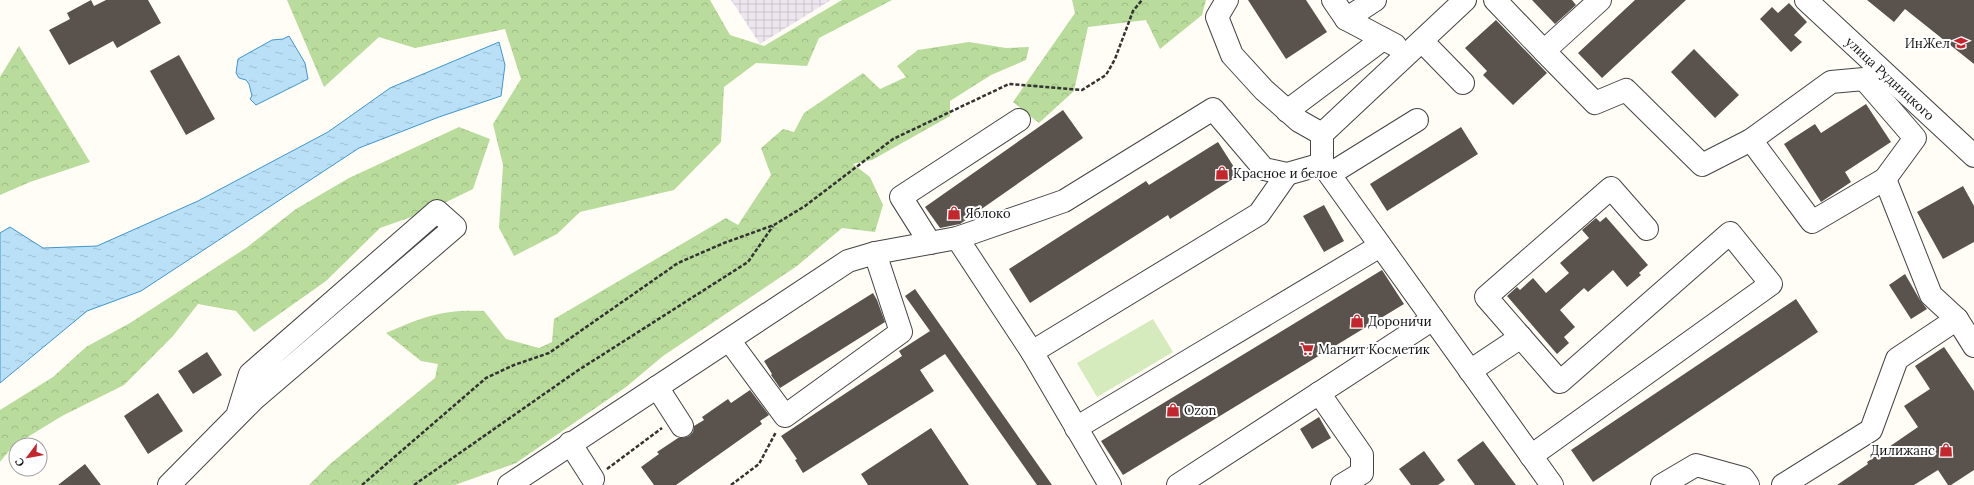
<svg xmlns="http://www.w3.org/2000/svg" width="1974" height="485" viewBox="0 0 1974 485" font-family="Lora,serif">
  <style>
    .industrial { fill: url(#industrial-grid) }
    .forest { fill: url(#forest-crowns) }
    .park { fill: #d5ebbd }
    .water { fill: url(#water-ripples); stroke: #3f96cf }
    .building { fill: #5a524d }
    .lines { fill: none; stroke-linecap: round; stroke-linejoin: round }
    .minor-casing { stroke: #444; stroke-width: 24 }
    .path { stroke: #333; stroke-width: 2.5; stroke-dasharray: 4 2; stroke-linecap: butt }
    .minor { stroke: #fff; stroke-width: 22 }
    .labels { text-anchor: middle; stroke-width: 4; stroke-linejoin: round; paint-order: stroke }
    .poi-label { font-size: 13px; fill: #111; stroke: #fff; text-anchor: start }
    .street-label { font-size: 13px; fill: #111; stroke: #fff }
  </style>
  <defs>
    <pattern id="industrial-grid" width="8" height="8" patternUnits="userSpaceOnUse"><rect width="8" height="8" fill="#eee6ef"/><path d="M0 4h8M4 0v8" fill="none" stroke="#cbc4cc"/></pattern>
    <pattern id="forest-crowns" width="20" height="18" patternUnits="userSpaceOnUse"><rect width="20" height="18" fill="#b9dc9c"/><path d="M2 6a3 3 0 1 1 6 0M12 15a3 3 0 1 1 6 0" fill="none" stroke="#9ebc85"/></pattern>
    <pattern id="water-ripples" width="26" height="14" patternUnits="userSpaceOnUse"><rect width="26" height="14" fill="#b9e0f7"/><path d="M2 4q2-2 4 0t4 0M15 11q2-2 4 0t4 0" fill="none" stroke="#9ebfd3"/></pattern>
  </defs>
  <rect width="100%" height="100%" fill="#fffdf5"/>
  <!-- industrial -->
  <path class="industrial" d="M731 0H831L760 44Z"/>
  <!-- forest -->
  <path class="forest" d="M287 0H710L730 35 764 46 842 0H892L819 38 807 66 756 63 724 87 721 142 674 190 580 212 557 234 514 256 499 228 503 165 493 124 521 79 505 29 415 48 379 37 324 87Z
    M1072 0H1206L1202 15 1160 49 1146 20 1088 27 1074 91 1039 123 1013 102 1075 13Z
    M969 42 1006 48 1029 47 1026 60 991 75 950 101V116L872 160 853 164 870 177 883 205 875 232 842 228 797 266 663 356 626 387 516 463 455 485H309L330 464 435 378 438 364 421 361 386 333C422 317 443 309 484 311L506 339 539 348 552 342 554 319 726 218 738 225 771 175 761 148 783 129 794 132 804 113 863 73 880 89 906 77 897 66 918 50Z
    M19 46 90 162 30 182 0 195V77Z
    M459 127 490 139 473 189 428 211 380 228 326 281 254 332 236 311 198 304 173 336 124 385 62 416 13 446 0 462V410L53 377 86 347 130 323 246 248 296 209 349 178Z"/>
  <!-- park -->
  <path class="park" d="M1153 319 1173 352 1097 397 1077 363Z"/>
  <!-- water -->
  <path class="water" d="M289 36 305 63 308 79 256 105 250 99 252 96 249 84 246 80 239 78 236 73 238 59 272 40 283 39Z
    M499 42 505 65 501 96 439 117 359 148 141 291 87 311 0 383V233L10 227 43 248 97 246 198 201 328 132 390 88Z"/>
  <!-- building -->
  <path class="building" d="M91 0 94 6 106 0H148L161 23 117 48 113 41 69 65 49 30 70 19 67 13Z
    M1248 0H1306L1327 32 1286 59Z
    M1532 0H1572L1576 5 1555 24Z
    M1635 0H1686L1602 78 1578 53Z
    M1867 0H1974V64L1905 9 1894 22Z
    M1789 3 1807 22 1794 35 1802 42 1791 52 1760 19 1772 7 1778 13Z
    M1496 20 1547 73 1513 105 1483 75 1487 71 1465 48Z
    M1694 49 1739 95 1715 118 1671 72Z
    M179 55 215 119 186 135 150 71Z
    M1866 104 1891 142 1845 172 1851 182 1821 202 1784 144 1815 124 1821 133Z
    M1063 110 1083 138 960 224 940 228 925 207Z
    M1461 127 1478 154 1387 211 1370 184Z
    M1218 142 1239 175 1170 219 1168 215 1030 303 1009 269 1146 181 1149 185Z
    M1963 186 1974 206V242L1943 259 1917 212Z
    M1324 205 1344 241 1324 252 1303 216Z
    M1606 217 1648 265 1639 273 1641 275 1627 287 1613 270 1588 292 1584 288 1560 310 1575 327 1564 337 1569 343 1557 354 1507 296 1517 287 1520 290 1533 278 1546 293 1569 273 1560 263 1589 238 1582 230 1596 218 1600 222Z
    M1382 270 1404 304 1123 475 1101 441Z
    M1905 274 1920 300 1927 309 1911 319 1889 285Z
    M915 289 1052 485H1037L945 354 920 370 934 391 803 473 795 460 797 459 781 436 902 356 899 351 930 331 905 296Z
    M873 293 877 300 885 322 780 388 771 375 772 374 764 361Z
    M1796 299 1818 332 1593 482 1571 450Z
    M1944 347 1974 391V470L1951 485H1948L1938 470 1914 485H1837L1868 464 1867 462 1918 427 1904 406 1930 389 1915 366Z
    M207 352 222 375 193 394 178 371Z
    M750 390 769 415 760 421 762 424 676 485H654L641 467 659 454 657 452 678 438H683L689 436 693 432 694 426 704 420 702 417 728 399 731 403Z
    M158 393 183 431 148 454 124 416Z
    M1319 417 1331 438 1312 449 1300 429Z
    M931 428 969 485H868L861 474Z
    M1483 441 1516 485H1475L1457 460Z
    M1424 451 1445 480 1438 485H1411L1399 469Z
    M85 464 101 485H58Z"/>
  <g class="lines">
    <!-- minor casing -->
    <g class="minor-casing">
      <g id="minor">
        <path d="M1227 0 1217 17 1232 55 1264 90 1299 121 1322 134"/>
        <path d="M1333 0 1346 19 1375 0"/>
        <path d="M1465 0 1322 134V164L1552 485"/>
        <path d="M1495 0 1544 51"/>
        <path d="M1600 0 1544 51 1595 103 1626 90 1702 165 1751 140 1831 82 1864 79 1915 138 1885 179"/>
        <path id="s1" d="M1806 0 1974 156"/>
        <path d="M1346 19 1395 45"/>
        <path d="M1422 41 1463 83"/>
        <path d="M1287 111 1383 39"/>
        <path d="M1751 140 1812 222 1885 179 1931 295 1957 319"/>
        <path d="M1330 174 1417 120"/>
        <path d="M957 238 1064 201 1213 109 1264 169 1287 174 1322 164"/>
        <path d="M930 243 901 197 1019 120"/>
        <path d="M729 340 785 416 901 332 875 253"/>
        <path d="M1032 352 1259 214 1287 174"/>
        <path d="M1470 371 1521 337"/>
        <path d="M657 387 682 426"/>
        <path d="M1319 393 1362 455V473L1342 485"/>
        <path d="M1076 428 1380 246"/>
        <path d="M570 443 593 479"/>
        <path d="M1531 456 1771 284 1730 233 1560 382 1486 297 1611 188 1647 229"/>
        <path d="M169 485 253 400 455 227 437 211 250 374 237 416"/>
        <path d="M509 485 848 261 875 253 957 238 1032 352 1110 485"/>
        <path d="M1178 485 1433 319"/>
        <path d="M1662 485 1696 465 1743 478 1748 485"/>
        <path d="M1783 485 1871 430 1897 359 1957 319 1974 346"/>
      </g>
    </g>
    <!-- path -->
    <path class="path" d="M607 469 662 428
      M362 485 486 378 514 365 549 353 678 263 724 243 774 225 805 206 893 139 1009 84 1082 90 1106 75 1115 59 1133 11 1142 0
      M414 485 577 371 748 262 773 226
      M731 485 759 464 776 432"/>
    <!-- minor -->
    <use href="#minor" class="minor"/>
  </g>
  <!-- icons -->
  <defs>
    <g id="school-bare" transform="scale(1.08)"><path d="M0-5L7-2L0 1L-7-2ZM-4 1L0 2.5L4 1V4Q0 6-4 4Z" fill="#c4262e" stroke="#fff" stroke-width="2.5" paint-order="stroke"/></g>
    <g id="shop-bare" transform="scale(1.08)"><path d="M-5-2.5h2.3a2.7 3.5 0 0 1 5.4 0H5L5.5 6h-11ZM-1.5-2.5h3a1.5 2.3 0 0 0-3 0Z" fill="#c4262e" stroke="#fff" stroke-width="2.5" paint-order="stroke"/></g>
    <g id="supermarket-bare" transform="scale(1.08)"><path d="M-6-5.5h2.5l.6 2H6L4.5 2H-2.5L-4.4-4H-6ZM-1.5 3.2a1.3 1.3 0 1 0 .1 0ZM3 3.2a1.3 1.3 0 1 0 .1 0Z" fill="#c4262e" stroke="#fff" stroke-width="2.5" paint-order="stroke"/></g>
  </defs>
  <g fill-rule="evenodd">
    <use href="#school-bare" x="1961" y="43"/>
    <use href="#shop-bare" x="1222" y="173"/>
    <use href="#shop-bare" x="954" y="213"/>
    <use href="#shop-bare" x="1357" y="321"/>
    <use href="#supermarket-bare" x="1307" y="349"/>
    <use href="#shop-bare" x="1173" y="410"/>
    <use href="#shop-bare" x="1946" y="450"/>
  </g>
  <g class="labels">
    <!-- poi labels -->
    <g class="poi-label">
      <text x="1950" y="48" text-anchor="end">ИнЖел</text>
      <text x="1233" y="178">Красное и белое</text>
      <text x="965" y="218">Яблоко</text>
      <text x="1368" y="326">Дороничи</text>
      <text x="1318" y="354">Магнит Косметик</text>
      <text x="1184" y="415">Ozon</text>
      <text x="1935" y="455" text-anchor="end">Дилижанс</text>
    </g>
    <!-- street labels -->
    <g class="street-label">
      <text dy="5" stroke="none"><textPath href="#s1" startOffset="115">улица Рудницкого</textPath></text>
    </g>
  </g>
  <!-- north arrow -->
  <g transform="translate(28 457) rotate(238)"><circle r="19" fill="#ffffff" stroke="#a0a0a0"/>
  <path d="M0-3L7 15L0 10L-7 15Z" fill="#c4262e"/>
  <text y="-6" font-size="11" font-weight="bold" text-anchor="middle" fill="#111111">С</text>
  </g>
</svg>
